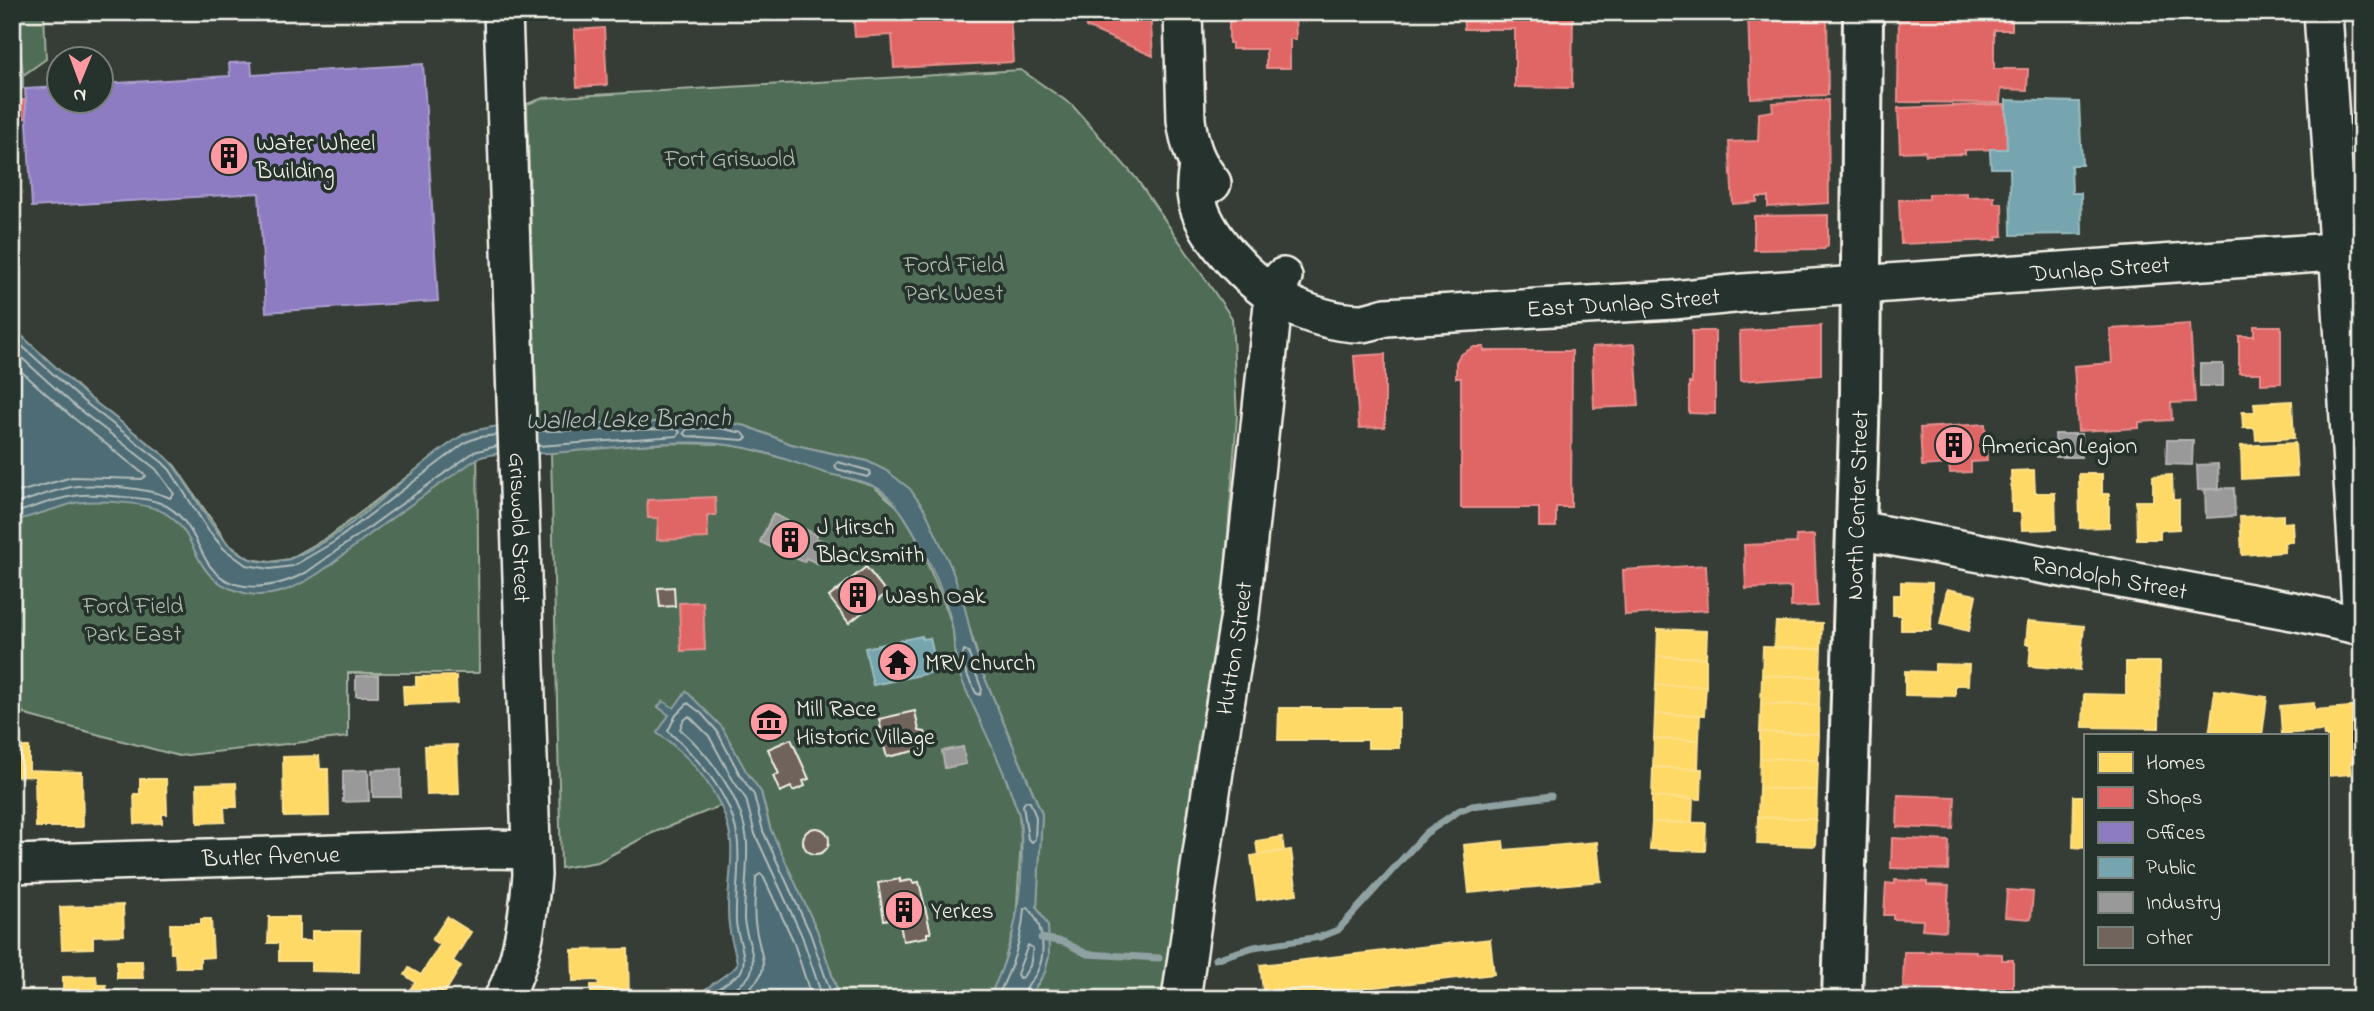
<svg xmlns="http://www.w3.org/2000/svg" width="2374" height="1011" viewBox="0 0 2374 1011" font-family="'Indie Flower',sans-serif">
  <style>
    .green { fill: #4f6d56; stroke: #a2af9f; stroke-width: 2 }
    .water { fill: #4e6c74; stroke: #90a1a2; stroke-width: 2 }
    .homes { fill: #ffd966; stroke: #fce08d; stroke-width: 2 }
    .shops { fill: #e06666; stroke: #e6908d; stroke-width: 2 }
    .offices { fill: #8e7cc3; stroke: #ad9fce; stroke-width: 2 }
    .public { fill: #76a5af; stroke: #9cbcc0; stroke-width: 2 }
    .industry { fill: #999; stroke: #b4b3b1; stroke-width: 2 }
    .lines { fill: none; stroke-linecap: round; stroke-linejoin: round }
    .shore { stroke: #b2bcba; stroke-width: 2 }
    .stream { stroke: #90a1a2; stroke-width: 7 }
    .building { fill: #70645c; stroke: #f4f1e8; stroke-width: 2 }
    .minor-casing { stroke: #f4f1e8; stroke-width: 42 }
    .major-casing { stroke: #f4f1e8; stroke-width: 44 }
    .minor { stroke: #26332d; stroke-width: 37 }
    .major { stroke: #26332d; stroke-width: 38 }
    .labels { text-anchor: middle; stroke-width: 7; stroke-linejoin: round; paint-order: stroke }
    .poi-label { font-size: 24px; fill: #f4f1e8; stroke: #26332d; text-anchor: start }
    .park-label { font-size: 24px; fill: #b2bcae; stroke: #26332d }
    .street-label { font-size: 24px; fill: #f4f1e8; stroke: #26332d }
    .water-label { font-size: 26px; font-style: italic; fill: #b2bcba; stroke: #26332d }
  </style>
  <rect width="100%" height="100%" fill="#353d36"/>
  <filter id="ink" filterUnits="userSpaceOnUse"><feTurbulence type="fractalNoise" baseFrequency=".0143" numOctaves="2"/><feDisplacementMap in="SourceGraphic" scale="14" xChannelSelector="R" yChannelSelector="G"/><feConvolveMatrix kernelMatrix="1 2 1 2 8 2 1 2 1" color-interpolation-filters="sRGB"/></filter>
  <g filter="url(#ink)">
    <!-- green -->
    <path class="green" d="M12 12H44L46 59 12 83Z
      M1021 70 1072 105 1136 178 1232 318 1237 417 1222 610 1166 999H1028L1045 972 1049 956 1048 926 1037 907 1042 814 984 676 951 567 867 461 791 444 746 426 719 421 537 424 527 104 543 98Z
      M12 327 87 396 166 457 175 466 228 544 250 559 270 562 289 559 330 536 443 449 463 435 477 430 479 673H348V737L179 756 29 716 12 705Z
      M676 443 721 444 748 448 873 486 899 508 915 534 947 610 953 630 955 659 1001 766 1019 814 1021 841 1016 921 999 979 988 999H840L817 930 772 835 761 792 720 806 650 834 598 862 561 868 551 453 612 446Z"/>
    <!-- water -->
    <path class="water" d="M12 26C20 46 24 67 23 88L16 93 12 92Z
      M12 327 87 396 166 457C194 485 211 543 250 559 262 563 280 563 292 558 354 534 404 472 460 437 488 420 562 423 597 423 638 422 679 422 719 421L746 426 791 444 867 461 887 471 910 489 925 510 951 567 964 604 973 643 984 676 1042 814 1037 907 1048 926 1049 956 1045 972 1028 999H988C1017 944 1026 880 1020 819 1018 809 1013 799 1010 789 996 751 976 715 961 678 955 662 955 647 953 631 947 595 911 513 882 491 865 479 841 478 822 472 797 464 772 453 746 448 681 435 616 449 551 453 526 454 502 450 478 458 443 482 408 506 373 532 344 553 315 582 280 592 266 596 251 596 238 591 190 577 201 538 168 515 149 501 98 500 74 503L12 522Z
      M686 691 722 727 746 771 761 792 770 828 817 930 840 999H692L736 967 737 962C735 950 730 938 729 925 725 898 733 870 731 843 727 800 692 756 657 733L669 715 658 707 663 701 674 708Z"/>
    <!-- homes -->
    <path class="homes" d="M2292 401 2294 438 2256 440 2255 428H2243L2242 412H2255L2254 403Z
      M2295 443 2297 476 2242 479 2241 446Z
      M2034 470 2035 493H2055L2056 529 2022 530 2021 512H2012L2011 471Z
      M2079 474H2102V494H2109V527L2080 528Z
      M2172 475 2173 500H2179V529L2160 530V539H2137L2136 501H2153V476Z
      M2283 515V523L2292 522 2293 542H2284L2285 552 2242 555 2240 517Z
      M1901 582 1932 583 1931 630H1901V615H1893V595H1901Z
      M1947 589 1976 595 1969 631 1940 624Z
      M2028 621 2084 626 2080 670 2029 666 2031 644H2026Z
      M1776 622 1822 623 1821 649 1774 648Z
      M1658 629 1707 631 1706 658 1657 656Z
      M1763 647 1821 649 1820 677 1762 675Z
      M1657 656 1706 658V686L1656 685Z
      M2126 662H2160L2159 728 2083 727 2084 694 2126 695Z
      M1935 664 1969 665 1968 685H1955V696L1905 695V671L1935 672Z
      M1762 675 1820 677 1819 705 1761 704Z
      M456 676 457 703 404 705 403 686H416V677Z
      M1656 685 1706 686 1704 715 1655 714Z
      M2215 690 2267 697 2262 736H2209Z
      M2314 703V710L2362 706V762L2350 763 2351 774 2327 776V736H2324L2323 731 2282 734 2280 706Z
      M1761 704 1819 705V734L1760 732Z
      M1279 708H1399V748H1368V740H1278Z
      M1655 714 1700 715 1699 740 1654 739Z
      M1760 732 1819 734 1818 760 1760 758Z
      M1654 739 1699 740 1698 769 1653 767Z
      M457 745 459 794 427 795 425 746Z
      M12 747H29V770L82 772 83 827H36L35 776 12 777Z
      M319 756 320 769H328L329 816 284 817 283 757Z
      M1760 758 1818 760 1817 790 1759 788Z
      M1653 767 1702 769 1701 799 1652 797Z
      M140 779H166L167 814H162V823L135 824 134 794H140Z
      M236 783 237 807H224L225 822 198 823 197 784Z
      M1759 788 1817 790 1816 819 1758 817Z
      M2074 796H2085V848L2073 847Z
      M1652 797 1693 798 1692 823 1652 822Z
      M1758 817 1816 819 1815 846 1757 844Z
      M1652 822 1706 823 1705 851 1650 849Z
      M1282 837 1284 851 1258 855 1256 841Z
      M1503 841 1504 850 1597 842 1601 881 1469 893 1464 845Z
      M1291 850 1297 894 1257 900 1251 856Z
      M123 905 124 935 93 936V948L62 949 60 907Z
      M269 917H299V941H312V931H360L359 972 311 971V961H279V943H268Z
      M447 917 471 932 453 961 461 966 441 999H404L415 982 405 975 409 968 421 975 440 945 432 940Z
      M201 919H211L213 957 200 958V967H176L175 953H171L170 924H201Z
      M1490 939 1494 974 1264 999 1260 965Z
      M628 949 629 999H591V985H599L598 980 573 981 572 950Z
      M117 961H142L143 978H117Z
      M96 976 97 985H106V991H120V999H100V993H95V999H63V977Z"/>
    <!-- shops -->
    <path class="shops" d="M853 12H1010L1013 62 894 68 892 35 855 37Z
      M1085 12H1150L1153 56 1086 27Z
      M1229 12H1295L1296 39H1290V68H1266V49H1232V43H1229Z
      M1463 12H1610V15H1573L1572 88 1515 87V29H1464Z
      M1748 12H1827L1828 95 1751 98Z
      M1899 12H2012V30H1994V69H2028L2027 90 2001 89 2000 103 1898 102Z
      M604 28 607 85 577 87 574 30Z
      M26 100 27 118 12 120V101Z
      M1828 100 1829 203 1768 207V197H1757V202L1733 204 1729 142 1758 141 1759 113 1773 111 1772 103Z
      M2005 104 2007 149 1965 150V154L1926 155 1925 151 1900 152 1898 108Z
      M1967 193V197L1994 196V203H2002L2003 236 1996 237 1997 240 1901 244 1899 200 1929 199V194Z
      M1828 215V245L1824 249 1754 250V216Z
      M2190 324 2195 402 2171 403 2172 420 2139 422V428L2078 431 2074 366 2112 363 2110 329Z
      M1821 326V375L1741 381 1740 331Z
      M2254 326H2281V383L2261 384V373H2239V336H2254Z
      M1692 331H1715V414L1689 413V383H1692Z
      M1635 344 1639 406 1594 408 1592 347Z
      M1474 347H1484V351H1572L1571 507H1556V527H1539V508H1461V378H1456V362L1460 355Z
      M1385 354V427L1359 428 1354 356Z
      M1985 424 1987 461 1971 462V472L1950 473 1949 464 1922 466 1920 428Z
      M715 497 716 515H707L708 538 657 540 658 518H648L647 500Z
      M1814 535 1817 606 1791 607V587L1746 589 1744 545 1797 543 1796 536Z
      M1706 565 1708 610 1625 615 1623 570Z
      M703 602 705 650 681 651 679 603Z
      M1898 795 1955 797 1953 829 1897 827Z
      M1892 838 1949 841 1948 870 1891 868Z
      M1895 880 1927 882V885L1949 886 1946 931 1922 929 1923 920 1893 919V915H1884L1886 883 1895 884Z
      M2007 890 2033 892 2031 919 2005 917Z
      M1931 950 1976 951V953L2002 954V960H2013V988L1974 992 1903 988 1904 952H1931Z"/>
    <!-- offices -->
    <path class="offices" d="M251 62 252 75 423 64 438 301 266 312 259 193 32 207 25 89 60 87V102H102V84L230 76 229 63Z"/>
    <!-- public -->
    <path class="public" d="M2006 100 2079 102 2082 165H2071L2072 193H2081L2082 234 2011 235 2010 168H1991L1990 153V149H2007Z
      M922 636V639L930 638 934 656 926 657 930 673 873 685 865 648Z"/>
    <!-- industry -->
    <path class="industry" d="M2200 364H2223V386H2200Z
      M2055 434H2081V457H2056Z
      M2167 440H2193L2192 465 2166 464Z
      M2218 464 2219 489 2198 490 2197 465Z
      M2234 488 2235 516 2206 518 2205 489Z
      M773 514 817 535 816 538 828 543 819 564 806 558 804 562 760 542Z
      M378 675V696H356V676Z
      M963 747 966 764 945 768 942 751Z
      M401 769V797H373L372 770Z
      M368 770 369 801 343 802V771Z
      M2357 877H2362V908H2358Z"/>
    <g class="lines">
      <!-- shore -->
      <path class="shore" d="M12 337 83 401 162 462 170 470 208 530 224 549 246 565 270 569 293 566 334 542 466 442 479 437 497 435
        M12 349 77 408 156 469 174 494 170 498C150 488 93 483 71 487 51 491 32 499 12 505
        M12 363 71 416 146 476 142 479 72 477 12 494
        M719 428 743 433 747 438 743 440 687 436 684 433 687 429Z
        M537 431 677 429 680 432 677 436 538 446
        M838 462 870 471 871 474 867 477 837 469 835 465Z
        M12 514C32 508 53 499 74 496 90 493 107 496 123 497 135 498 148 498 160 503 186 513 194 538 206 560 228 598 275 589 307 572L474 452 497 446
        M964 650 968 652 982 690 980 695 976 693C970 681 959 663 964 650Z
        M1026 801 1030 802 1036 817 1035 839 1032 842 1028 839 1023 805Z
        M1028 945 1033 948 1030 966 1023 977 1019 978 1017 974Z
        M704 999 740 973C750 958 736 937 736 921 735 895 740 870 738 844 735 799 700 760 668 731L676 715 688 703 701 713 717 731 740 775 754 795 763 831 810 933 833 999
        M718 999C727 991 747 984 751 972 757 955 745 936 744 919 744 894 748 868 747 843 744 801 711 756 680 729L683 721 689 716 709 736 733 780 746 799 755 834 802 936 823 999
        M735 999C778 970 760 964 755 922 753 908 756 892 756 877L760 874 763 876 793 940 812 999
        M996 999C1011 971 1022 940 1024 909L1028 907C1042 922 1047 950 1038 970 1034 980 1024 987 1023 999"/>
      <!-- stream -->
      <path class="stream" d="M1041 938 1064 942 1087 954 1159 958
        M1215 959 1254 947 1320 937 1338 930 1426 833 1460 810 1472 806 1551 796"/>
    </g>
    <!-- building -->
    <path class="building" d="M866 567 887 593 849 623 829 597Z
      M674 587 675 606 660 607 658 588Z
      M915 711 919 731 925 732 926 735 922 738 924 749 887 757 879 728H881L879 719Z
      M791 739 809 779 803 781 805 786 793 791 791 787 780 792 773 776 779 774 768 749Z
      M803 841a13 13 0 1 1 26 0a13 13 0 1 1-26 0Z
      M900 879V882L912 880 913 883 919 882 931 933H927V937L903 941 899 917 884 920 878 883Z"/>
    <g class="lines">
      <!-- minor casing -->
      <g class="minor-casing">
        <g id="minor">
          <path id="s1" d="M503 12 532 875C528 916 523 962 503 999"/>
          <path d="M1183 12 1186 120C1190 147 1195 162 1212 183"/>
          <path d="M2323 12 2362 621"/>
          <path id="s2" d="M1198 165C1197 174 1195 184 1196 193 1200 234 1252 284 1286 303 1307 314 1336 323 1360 323 1368 323 1378 319 1386 317L1673 300 1743 293 2362 250"/>
          <path id="s3" d="M1857 530 2293 611 2362 626"/>
          <path id="s4" d="M12 864 494 849 531 850"/>
          <path id="s5" d="M1181 999 1214 771 1240 615 1274 295 1283 277"/>
        </g>
      </g>
      <!-- major casing -->
      <g class="major-casing">
        <g id="major">
          <path id="s6" d="M1842 999 1860 392 1863 12"/>
        </g>
      </g>
      <!-- minor -->
      <use href="#minor" class="minor"/>
      <!-- major -->
      <use href="#major" class="major"/>
    </g>
  </g>
  <!-- icons -->
  <defs>
    <g id="building-disc" transform="scale(2.0125)"><circle r="9.5" fill="#ff9aa2" stroke="#26332d"/><path d="M-4-6H4V6H1V3H-1V6H-4ZM-2.5-4.3h1.7v1.8h-1.7ZM.8-4.3h1.7v1.8H.8ZM-2.5-1h1.7V.8h-1.7ZM.8-1h1.7V.8H.8Z" fill="#111"/></g>
    <g id="temple-disc" transform="scale(2.0125)"><circle r="9.5" fill="#ff9aa2" stroke="#26332d"/><path d="M0-6L5-2H3V0L6.5 2.5H4V6H1.5V3h-3V6H-4V2.5H-6.5L-3 0V-2H-5Z" fill="#111"/></g>
    <g id="museum-disc" transform="scale(2.0125)"><circle r="9.5" fill="#ff9aa2" stroke="#26332d"/><path d="M0-6L6-3V-2H-6V-3ZM-5-1h2V3h-2ZM-1-1h2V3h-2ZM3-1h2V3H3ZM-6 4H6V6H-6Z" fill="#111"/></g>
  </defs>
  <g fill-rule="evenodd">
    <use href="#building-disc" x="229" y="156"/>
    <use href="#building-disc" x="1954" y="445"/>
    <use href="#building-disc" x="790" y="540"/>
    <use href="#building-disc" x="858" y="595"/>
    <use href="#temple-disc" x="898" y="662"/>
    <use href="#museum-disc" x="769" y="722"/>
    <use href="#building-disc" x="904" y="910"/>
  </g>
  <g class="labels">
    <!-- poi labels -->
    <g class="poi-label">
      <text x="256" y="150">Water Wheel<tspan x="256" dy="28">Building</tspan></text>
      <text x="1981" y="453">American Legion</text>
      <text x="817" y="534">J Hirsch<tspan x="817" dy="28">Blacksmith</tspan></text>
      <text x="885" y="603">Wash Oak</text>
      <text x="925" y="670">MRV church</text>
      <text x="796" y="716">Mill Race<tspan x="796" dy="28">Historic Village</tspan></text>
      <text x="931" y="918">Yerkes</text>
    </g>
    <!-- park labels -->
    <g class="park-label">
      <text x="730" y="166">Fort Griswold</text>
      <text x="954" y="272">Ford Field<tspan x="954" dy="28">Park West</tspan></text>
      <text x="133" y="613">Ford Field<tspan x="133" dy="28">Park East</tspan></text>
    </g>
    <!-- street labels -->
    <g class="street-label">
      <text dy="8" stroke="none"><textPath href="#s2" startOffset="994">Dunlap Street</textPath></text>
      <text dy="8" stroke="none"><textPath href="#s2" startOffset="516">East Dunlap Street</textPath></text>
      <text dy="8" stroke="none"><textPath href="#s6" startOffset="494">North Center Street</textPath></text>
      <text dy="8" stroke="none"><textPath href="#s1" startOffset="516">Griswold Street</textPath></text>
      <text dy="8" stroke="none"><textPath href="#s3" startOffset="257">Randolph Street</textPath></text>
      <text dy="8" stroke="none"><textPath href="#s5" startOffset="355">Hutton Street</textPath></text>
      <text dy="8" stroke="none"><textPath href="#s4" startOffset="259">Butler Avenue</textPath></text>
    </g>
    <!-- water labels -->
    <g class="water-label">
      <text transform="translate(628 418) rotate(-1)" y="9">Walled Lake Branch</text>
    </g>
  </g>
  <!-- margin -->
  <rect width="2374" height="1011" fill="none" stroke="#26332d" stroke-width="42"/>
  <rect x="21" y="21" width="2332" height="969" fill="none" stroke="#f4f1e8" stroke-width="2.5" filter="url(#ink)"/>
  <!-- legend -->
  <rect x="2084" y="734" width="245" height="231" fill="#26332d" stroke="#787f78" stroke-width="2"/>
  <rect x="2098" y="752" width="35" height="21" fill="#ffd966" stroke="#787f78" stroke-width="2"/>
  <text x="2146" y="769" font-size="21" fill="#f4f1e8">Homes</text>
  <rect x="2098" y="787" width="35" height="21" fill="#e06666" stroke="#787f78" stroke-width="2"/>
  <text x="2146" y="804" font-size="21" fill="#f4f1e8">Shops</text>
  <rect x="2098" y="822" width="35" height="21" fill="#8e7cc3" stroke="#787f78" stroke-width="2"/>
  <text x="2146" y="839" font-size="21" fill="#f4f1e8">Offices</text>
  <rect x="2098" y="857" width="35" height="21" fill="#76a5af" stroke="#787f78" stroke-width="2"/>
  <text x="2146" y="874" font-size="21" fill="#f4f1e8">Public</text>
  <rect x="2098" y="892" width="35" height="21" fill="#999999" stroke="#787f78" stroke-width="2"/>
  <text x="2146" y="909" font-size="21" fill="#f4f1e8">Industry</text>
  <rect x="2098" y="927" width="35" height="21" fill="#70645c" stroke="#787f78" stroke-width="2"/>
  <text x="2146" y="944" font-size="21" fill="#f4f1e8">Other</text>
  <!-- north arrow -->
  <g transform="translate(80 80) rotate(181)"><circle r="33" fill="#26332d" stroke="#787f78" stroke-width="2"/>
  <path d="M0-5L12 26L0 18L-12 26Z" fill="#ff9aa2"/>
  <text y="-10" font-size="19" font-weight="bold" text-anchor="middle" fill="#f4f1e8">N</text>
  </g>
</svg>
